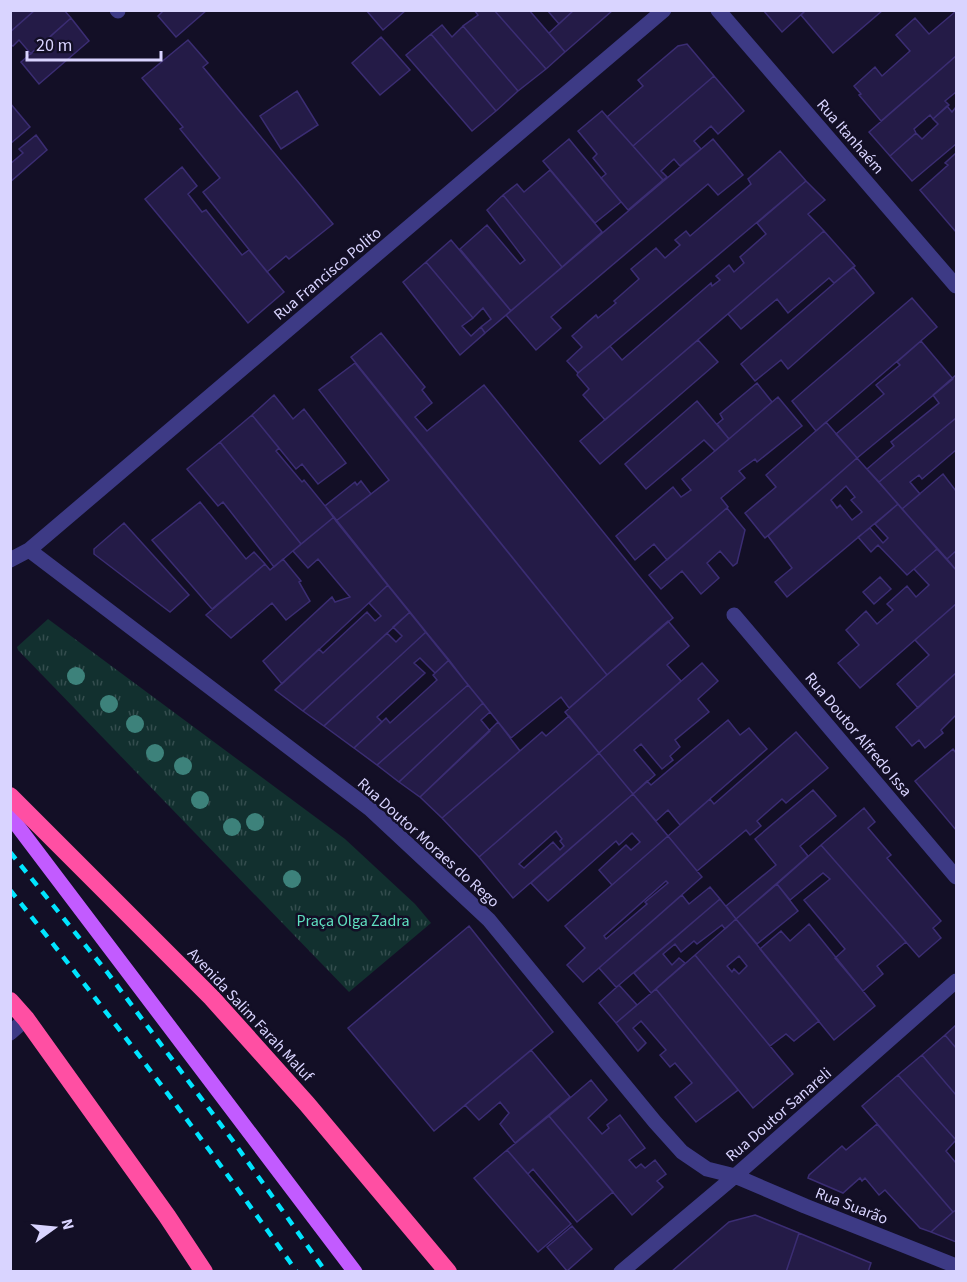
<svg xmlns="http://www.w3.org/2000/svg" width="967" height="1282" viewBox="0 0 967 1282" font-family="'Source Sans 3',sans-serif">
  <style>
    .grass { fill: url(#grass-tufts) }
    .building { fill: #241b47; stroke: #3b2d73; stroke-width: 1.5; fill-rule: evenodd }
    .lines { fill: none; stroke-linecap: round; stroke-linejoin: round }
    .street { stroke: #3d3a85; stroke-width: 15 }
    .primary { stroke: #c25bff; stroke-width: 15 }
    .highway { stroke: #ff4fa3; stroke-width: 18 }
    .rail { stroke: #00e5ff; stroke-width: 4.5; stroke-dasharray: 9 8; stroke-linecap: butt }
    .tree { fill: #3d827b }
    .labels { text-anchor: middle; stroke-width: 5; stroke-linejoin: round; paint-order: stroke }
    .street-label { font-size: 16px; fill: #d9d4ff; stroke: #130f26 }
    .park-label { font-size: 16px; fill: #5fe0c0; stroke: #130f26 }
  </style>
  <defs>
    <pattern id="grass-tufts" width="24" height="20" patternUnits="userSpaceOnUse" patternTransform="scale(1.5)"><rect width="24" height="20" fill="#12302f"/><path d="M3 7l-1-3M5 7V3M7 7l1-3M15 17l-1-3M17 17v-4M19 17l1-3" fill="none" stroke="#344d4e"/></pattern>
  </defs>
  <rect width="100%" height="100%" fill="#130f26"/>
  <!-- grass -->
  <path class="grass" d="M48 619 345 839 415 904 431 923 349 992 18 650 17 647Z"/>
  <!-- building -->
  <path class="building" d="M10 10H35L10 32Z
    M35 10H64L71 18 31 54 19 40 13 46 10 44V32Z
    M164 10H207L176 37 158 16Z
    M366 10H406L383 30Z
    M474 10H494L546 69 518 91 463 26 478 15Z
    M494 10H529L565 52 546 69Z
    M547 10H574L559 24Z
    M574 10H613L565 52 549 33Z
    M763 10H806L782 32Z
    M806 10H883L833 53 801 15Z
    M956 11V56L881 121 859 95 861 94 854 86 875 67 882 76 910 51 896 35 915 18 929 34Z
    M71 18 89 41 39 84 21 62Z
    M442 25 452 37 463 26 518 91 496 111 431 34Z
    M431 34 496 111 472 131 406 55Z
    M381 37 410 70 380 95 352 63Z
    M188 40 208 63 203 67 333 224 289 259 286 256 267 272 203 192 220 178 180 129 183 127 142 78Z
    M687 44 714 76 633 146 607 117 643 86 638 80 678 46Z
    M956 56V92L945 101 949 105 933 119 930 115 914 129 916 133 890 156 869 132Z
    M714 76 744 111 718 134 711 126 694 141 701 149 680 166 674 159 661 171 667 177 663 180 633 146Z
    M297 91 318 125 281 149 260 116Z
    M10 103 30 127 10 144Z
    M947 106 952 112 956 107V144L912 181 890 156 916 133 922 139 938 124 933 119Z
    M602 111 663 180 628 210 601 178 606 174 593 158 597 154 578 131Z
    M36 135 47 150 10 182V164L23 153 19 149Z
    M569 139 621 202 595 223 543 161Z
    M713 139 743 175 718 195 708 184 551 317 561 328 536 350 506 315Z
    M780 151 806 181 578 373 567 361 582 347 572 336 596 315 598 318 616 303 614 301 639 279 631 269 656 248 665 258 680 245 675 240 686 231 690 236 751 184 748 179Z
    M956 153V232L920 190 948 165 945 163Z
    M182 167 197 186 188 194 202 212 206 210 242 255 249 250 284 292 248 323 145 199Z
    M550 170 602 232 562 267 503 195 517 184 524 192Z
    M806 181 825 200 808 214 824 231 605 420 583 395 589 389 577 375 578 373 610 346 622 360 711 283 712 286 720 280 716 276 729 265 734 272 744 263 740 257 766 234 757 223Z
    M503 195 562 267 511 311 460 249 487 225 520 264 525 260 487 210Z
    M824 231 855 266 834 283 829 278 788 313 777 299 741 329 728 314Z
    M451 240 511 311 485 333 481 327 491 319 483 308 473 318 426 262Z
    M426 262 473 318 462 326 471 336 481 327 485 333 460 355 403 282Z
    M853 267 874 293 788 369 781 360 755 381 741 364Z
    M912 298 937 327 816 431 792 401Z
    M381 333 425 387 422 390 432 403 415 417 427 431 484 385 673 618 607 675 351 357Z
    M698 340 718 362 600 464 580 441Z
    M921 341 953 379 857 458 836 434 884 394 876 385 900 365 897 362Z
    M355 363 607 675 569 708 561 697 511 738 336 521 389 480 319 390Z
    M956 375V418L879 482 867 469 894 446 891 442 939 403 933 395Z
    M757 383 772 402 729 439 717 424 723 419 720 414Z
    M274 395 293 419 304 409 346 463 318 484 302 464 296 469 252 415Z
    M778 397 802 426 757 462 755 459 739 471 745 478 721 498 728 507 667 560 654 544 635 560 616 536 673 487 681 497 691 490 682 479Z
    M697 401 729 439 715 451 704 440 646 489 625 464Z
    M252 415 279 448 276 451 302 482 304 480 334 517 301 544 220 442Z
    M956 418V450L922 479 919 475 910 482 920 494 902 509 879 482Z
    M826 422 857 458 765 538 745 513 776 487 766 475Z
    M220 442 301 544 274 567 223 502 218 506 187 469Z
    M857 458 898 504 787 597 775 582 792 568 768 536ZM846 486 855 497 851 500 862 512 852 520 840 505 837 508 831 500Z
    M943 474 956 491V551L947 559 902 509Z
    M361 481 371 494 336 521 325 506 355 482 357 485Z
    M200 502 246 559 254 552 265 564 212 609 152 540Z
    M898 504 937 549 907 575 878 545 871 552 858 537 870 528 883 543 888 538 875 524Z
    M727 508 745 530 737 563 733 566 720 551 707 563 719 578 701 594 682 571 661 589 649 575Z
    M334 517 388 585 282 684 263 661 332 597 335 602 350 597 318 559 308 568 293 551Z
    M124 523 189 595 170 612 94 554V549Z
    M937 549 956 570V604L860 688 838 663 859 645 846 630 866 611 877 624 893 610 887 604 907 586 916 597 929 585 914 569Z
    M956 551V570L947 559Z
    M283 559 301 581 299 582 310 601 286 620 272 603 231 638 206 615 265 564 270 570Z
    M880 577 891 589 874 604 863 592Z
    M388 585 410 612 303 711 275 690 319 649 323 653 367 612 375 621 381 616 369 603Z
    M956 604V673L918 708 897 684 929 655 915 640Z
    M410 612 426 632 324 726 303 711 387 633 396 642 402 636 393 627Z
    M668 621 689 646 667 665 681 681 599 753 565 712Z
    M426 632 449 660 435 673 420 658 414 663 425 673 377 717 382 722 354 748 324 726Z
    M449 660 468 685 377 765 354 748 386 718 390 723 437 680 433 675Z
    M702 663 718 681 698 699 709 712 675 740 680 747 670 756 673 760 662 769 641 744 634 750 655 775 633 794 599 753Z
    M956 673V715L941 730 943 733 925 748 919 740 912 746 896 727Z
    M468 685 483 703 399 782 377 765Z
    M483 703 490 712 481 720 490 731 420 797 399 782Z
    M569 716 599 753 479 857 442 818 542 732 546 736Z
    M728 720 740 735 749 728 767 749 680 825 668 810 656 821 633 794 647 781 651 785Z
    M498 722 520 751 442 818 420 797Z
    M796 732 828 768 786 803 782 799 757 821 761 826 750 835 746 830 697 871 668 836 710 799 714 804Z
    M953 749 956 753V830L915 781Z
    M599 753 633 794 513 898 479 857ZM556 831 562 839 560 841 564 846 560 850 553 842 524 868 519 864Z
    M813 790 836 816 800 846 808 856 736 919 726 906 776 865 755 839Z
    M633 794 668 836 612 885 599 870 626 845 631 850 640 842 632 833 619 845 616 841 548 901 531 883Z
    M864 808 875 822 868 828 891 855 887 858 941 921 933 928 941 938 919 957 821 845Z
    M668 836 702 877 583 982 567 965 585 948 565 926ZM666 881 668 883 645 902 647 904 606 939 604 936Z
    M821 845 906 942 877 966 883 974 863 991 835 958 845 949 804 900 830 879 823 873 790 900 777 884Z
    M777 884 798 911 757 944 736 919Z
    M710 887 720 899 619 985 616 987 599 968 682 895 689 904Z
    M720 899 736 919 725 929 722 925 697 944 694 941 681 952 675 944 663 954 672 965 679 958 685 963 651 993 634 973Z
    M736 919 819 1021 794 1041 786 1034 770 1046 695 955ZM739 956 747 966 739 974 734 969 732 972 727 966Z
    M809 924 875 1006 834 1040 760 949 781 931 790 941Z
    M469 926 553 1032 434 1131 348 1028Z
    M695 955 793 1074 753 1108 656 989Z
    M619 985 637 1005 616 1023 599 1003Z
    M656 989 738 1090 696 1122 675 1097 692 1083 675 1063 670 1067 660 1055 666 1050 641 1021 633 1028 646 1043 638 1051 616 1023Z
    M956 1025V1048L945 1035Z
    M945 1035 956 1048V1095L922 1055Z
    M531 1050 570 1097 515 1143 500 1124 509 1113 500 1102 479 1120 465 1105Z
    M922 1055 956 1095V1140L898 1075Z
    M898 1075 956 1140 946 1151 956 1163V1210L953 1212 862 1106Z
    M591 1080 607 1100 588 1118 602 1134 609 1128 607 1125 620 1115 645 1148 629 1160 636 1168 641 1164 645 1168 655 1160 666 1174 657 1181 663 1187 632 1215 549 1116Z
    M549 1116 613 1192 577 1222 533 1169 528 1174 507 1150Z
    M877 1124 953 1212 931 1232 920 1228 885 1190 879 1195 865 1178 862 1181 860 1178 843 1193 808 1178 809 1175 842 1146 846 1150Z
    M507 1150 571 1224 538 1252 474 1178Z
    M956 1210V1242L931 1232 953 1212Z
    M755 1215 799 1233 786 1272H671L729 1222Z
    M572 1226 592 1249 567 1271 547 1247Z
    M799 1233 871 1263 868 1272H786Z"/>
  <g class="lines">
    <!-- street -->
    <path class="street" d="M117 10 118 11
      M718 10 956 286
      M29 550 370 809 489 920 655 1122 682 1152 707 1169 735 1176 805 1206 956 1266
      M10 560 29 550 664 10
      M734 615 956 877
      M10 1033 26 1019
      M621 1272 735 1176 956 981"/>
    <!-- primary -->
    <path class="primary" d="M10 816 355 1272"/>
    <!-- highway -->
    <path class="highway" d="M10 796 212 998 307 1104 448 1272
      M10 1001 26 1019 167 1216 204 1272"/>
    <!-- rail -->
    <path class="rail" d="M10 852 107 972 233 1141 326 1272
      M10 890C110 1014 205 1142 297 1272"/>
  </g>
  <!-- trees -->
  <g class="tree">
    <circle cx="76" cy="676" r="9"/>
    <circle cx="109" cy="704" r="9"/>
    <circle cx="135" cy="724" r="9"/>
    <circle cx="155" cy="753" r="9"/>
    <circle cx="183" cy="766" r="9"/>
    <circle cx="200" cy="800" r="9"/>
    <circle cx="255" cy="822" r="9"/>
    <circle cx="232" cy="827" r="9"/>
    <circle cx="292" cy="879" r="9"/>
  </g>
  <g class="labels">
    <!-- street labels -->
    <g class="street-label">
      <text transform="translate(851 136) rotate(49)" y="6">Rua Itanhaém</text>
      <text transform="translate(327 273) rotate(-40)" y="6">Rua Francisco Polito</text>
      <text transform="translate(859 734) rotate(50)" y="6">Rua Doutor Alfredo Issa</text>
      <text transform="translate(429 842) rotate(42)" y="6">Rua Doutor Moraes do Rego</text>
      <text transform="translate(251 1014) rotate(47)" y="6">Avenida Salim Farah Maluf</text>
      <text transform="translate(778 1114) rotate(-41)" y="6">Rua Doutor Sanareli</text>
      <text transform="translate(852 1205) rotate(21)" y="6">Rua Suarão</text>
    </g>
    <!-- park labels -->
    <g class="park-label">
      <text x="353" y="926">Praça Olga Zadra</text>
    </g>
  </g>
  <!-- border -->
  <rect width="967" height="1282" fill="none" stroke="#d9d4ff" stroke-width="24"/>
  <!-- north arrow -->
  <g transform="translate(54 1228) rotate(75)" stroke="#130f26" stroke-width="4.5" paint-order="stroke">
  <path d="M0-4.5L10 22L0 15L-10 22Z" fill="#d9d4ff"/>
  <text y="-9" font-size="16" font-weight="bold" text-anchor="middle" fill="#d9d4ff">N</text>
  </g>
  <!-- scale -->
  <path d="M27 51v9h134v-9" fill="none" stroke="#d9d4ff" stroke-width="3"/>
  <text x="36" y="51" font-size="18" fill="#d9d4ff" stroke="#130f26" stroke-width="4.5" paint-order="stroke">20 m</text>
</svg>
